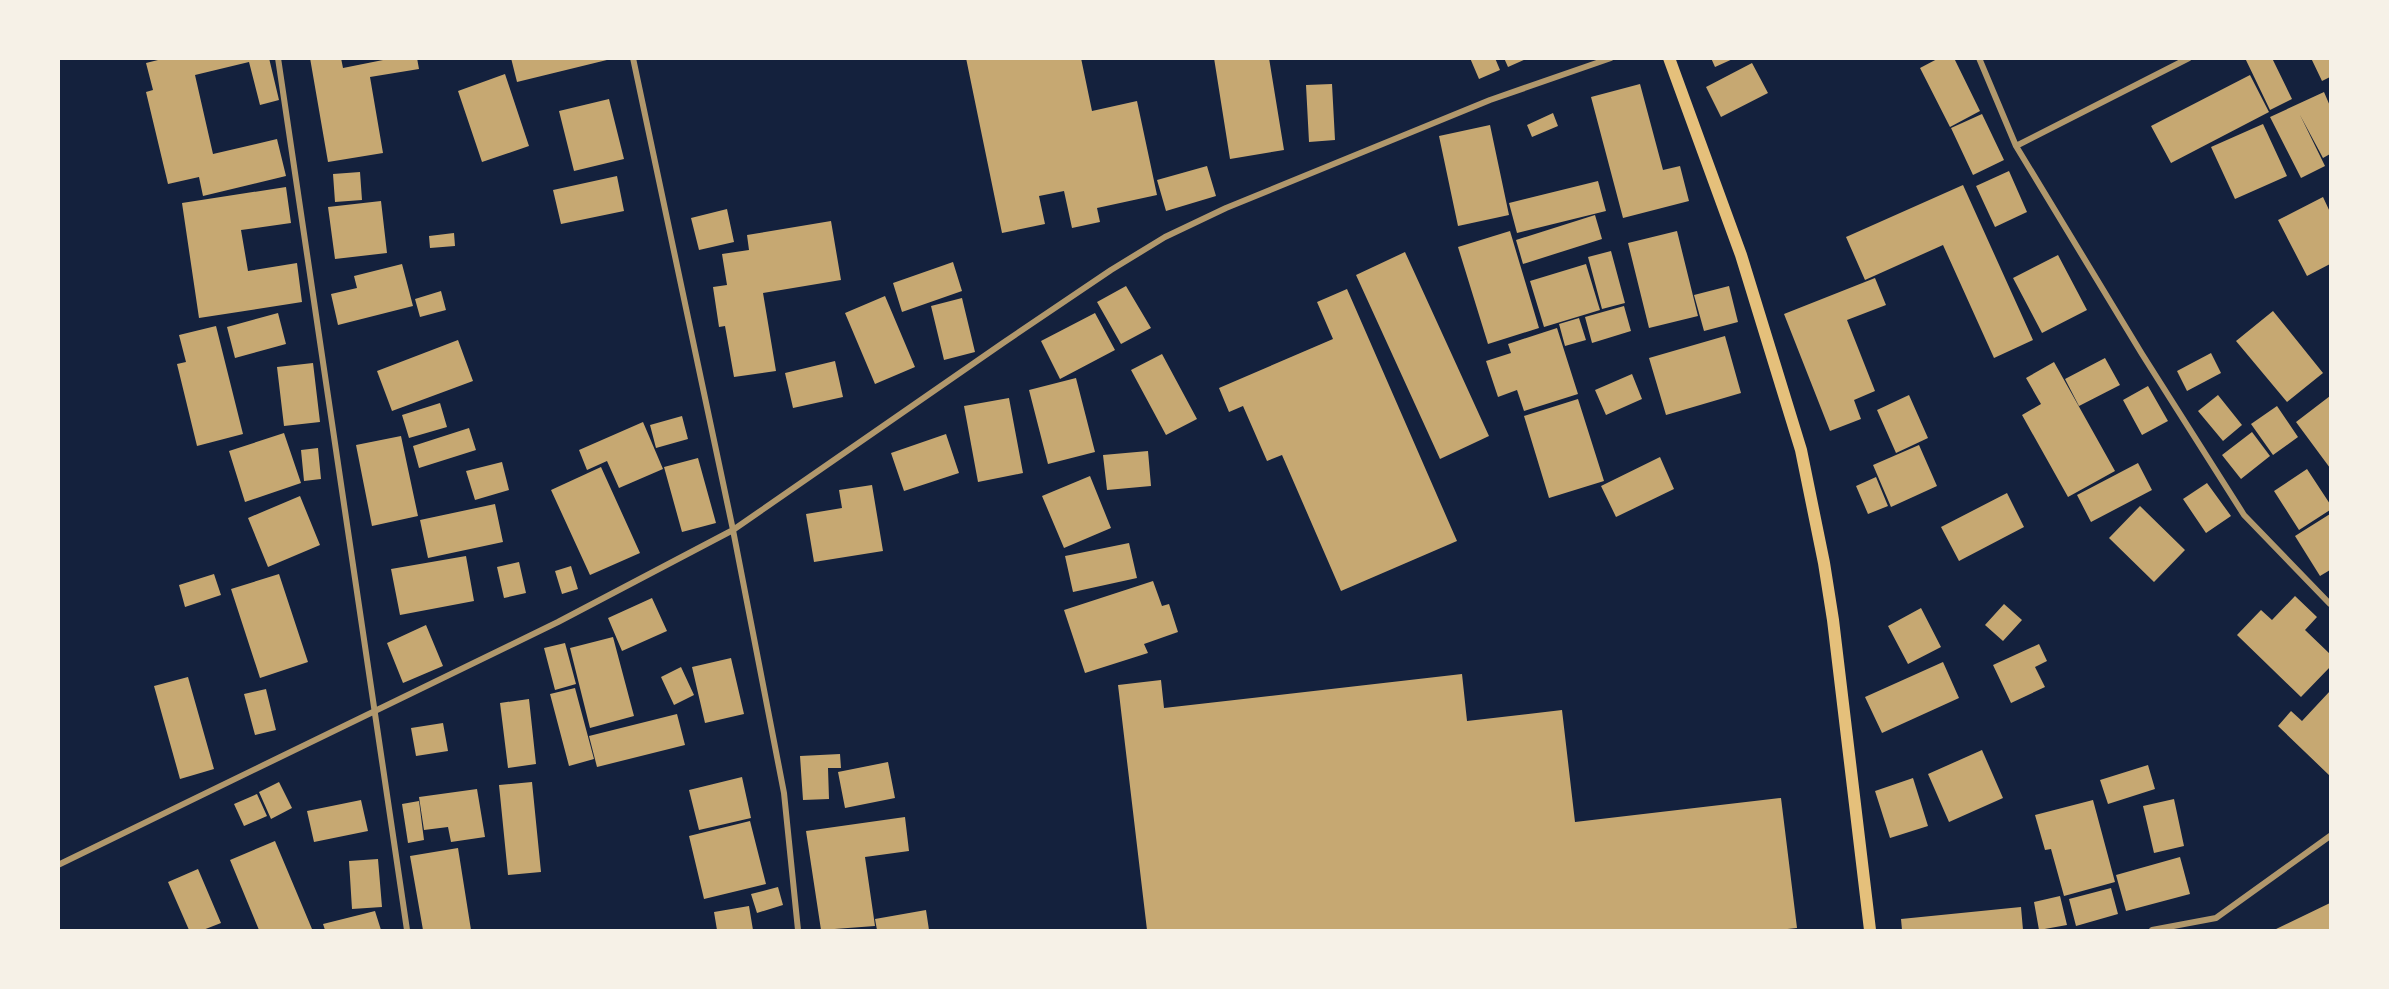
<svg xmlns="http://www.w3.org/2000/svg" width="2389" height="989" viewBox="0 0 2389 989" font-family="Overpass,sans-serif">
  <style>
    .building { fill: #c6a872 }
    .lines { fill: none; stroke-linecap: round; stroke-linejoin: round }
    .minor { stroke: #b1986c; stroke-width: 6 }
    .secondary { stroke: #e5c07b; stroke-width: 12 }
  </style>
  <rect width="100%" height="100%" fill="#14213d"/>
  <!-- building -->
  <path class="building" d="M166 58H269L279 100 260 105 249 62 195 75 213 154 277 139 286 176 203 196 199 177 168 184 146 92 153 90 146 63Z
    M310 58H341L343 68 393 58H417L419 69 370 77 383 153 328 162Z
    M511 58H611V59L517 82Z
    M966 58H1081L1092 111 1137 101 1157 195 1097 208 1100 222 1072 228 1064 191 1039 196 1045 224 1002 233Z
    M1214 58H1269L1284 150 1230 159Z
    M1470 58H1495L1500 70 1479 79Z
    M1504 58H1528L1508 67Z
    M1711 58H1735L1715 67Z
    M1939 58H1954L1980 111 1950 127 1920 68Z
    M2245 58H2272L2292 99 2270 110Z
    M2311 58H2330V77L2322 81Z
    M1752 63 1768 93 1721 117 1706 87Z
    M505 74 529 146 482 162 458 91Z
    M2250 75 2269 112 2171 163 2151 126Z
    M1332 84 1335 140 1309 142 1306 85Z
    M1640 84 1663 170 1680 166 1689 201 1623 218 1591 97Z
    M2324 92 2330 106V154L2323 158 2300 115 2325 166 2301 178 2270 117Z
    M609 99 624 159 574 171 559 111Z
    M1553 113 1558 126 1532 137 1527 125Z
    M1982 114 2004 160 1973 175 1951 128Z
    M2263 124 2287 176 2235 199 2211 147Z
    M1490 125 1509 215 1458 226 1439 136Z
    M1207 166 1216 196 1166 211 1157 180Z
    M2009 171 2027 212 1995 227 1976 186Z
    M360 172 362 200 335 202 333 174Z
    M617 176 624 211 561 224 553 190Z
    M1598 181 1606 211 1517 233 1509 203Z
    M1963 185 2033 340 1994 358 1943 245 1865 280 1846 237Z
    M286 187 291 223 241 230 248 271 297 263 302 302 199 318 182 203Z
    M2323 197 2330 212V264L2307 276 2278 220Z
    M381 201 387 253 335 259 328 207Z
    M727 209 734 242 699 250 691 218Z
    M1595 215 1602 239 1523 264 1516 240Z
    M831 221 841 280 763 293 776 371 734 377 725 326 719 327 713 287 727 285 722 254 749 250 747 235Z
    M1510 231 1539 328 1488 344 1458 247Z
    M1677 231 1698 316 1649 328 1628 243Z
    M454 233 455 246 430 248 429 236Z
    M1611 251 1625 303 1602 309 1588 257Z
    M1405 252 1489 436 1440 459 1356 275Z
    M2058 255 2087 310 2042 333 2013 278Z
    M953 262 962 291 902 312 893 283Z
    M402 264 413 306 338 325 331 294 357 288 354 276Z
    M1586 264 1600 310 1544 327 1530 281Z
    M1875 278 1886 305 1847 320 1875 391 1854 400 1861 419 1830 431 1784 314Z
    M1126 286 1151 328 1121 344 1097 302Z
    M1729 286 1738 322 1704 331 1694 295Z
    M1347 289 1457 541 1341 591 1282 455 1267 461 1243 406 1229 412 1219 388 1333 339 1317 302Z
    M441 291 446 310 420 317 415 299Z
    M885 296 915 367 875 384 845 313Z
    M962 298 975 352 944 360 931 306Z
    M1624 306 1631 331 1592 343 1585 317Z
    M2273 311 2323 373 2287 402 2236 341Z
    M278 313 286 344 235 358 227 327Z
    M1095 313 1115 350 1060 379 1041 341Z
    M1579 318 1586 340 1565 346 1559 324Z
    M216 326 243 434 197 446 177 364 186 362 179 335Z
    M1557 328 1578 394 1524 411 1517 390 1498 397 1486 361 1511 353 1508 344Z
    M1725 336 1741 393 1666 415 1649 358Z
    M458 340 473 381 392 411 377 371Z
    M2211 353 2221 373 2187 391 2177 371Z
    M1162 354 1197 419 1166 435 1131 370Z
    M2105 358 2120 385 2079 406 2065 379Z
    M835 361 843 397 793 408 785 373Z
    M2054 362 2115 471 2068 497 2022 415 2041 404 2026 378Z
    M313 363 320 422 284 426 277 367Z
    M1632 374 1642 399 1606 415 1595 390Z
    M1076 378 1095 452 1048 464 1029 390Z
    M2148 386 2168 421 2142 435 2123 400Z
    M1909 395 1928 438 1896 453 1877 410Z
    M2218 395 2242 425 2223 441 2198 411Z
    M2330 396V468L2296 422Z
    M1009 398 1023 473 978 482 964 406Z
    M1578 399 1604 481 1549 498 1524 416Z
    M440 403 447 427 409 438 402 415Z
    M2277 406 2298 437 2273 455 2251 424Z
    M682 416 688 439 656 448 650 425Z
    M643 422 663 469 619 488 607 461 587 470 579 450Z
    M469 428 476 450 419 468 413 446Z
    M2252 432 2270 456 2241 479 2222 455Z
    M284 433 301 483 245 502 229 451Z
    M946 434 959 473 904 491 891 453Z
    M401 436 418 516 372 526 356 445Z
    M1919 445 1937 486 1891 507 1873 465Z
    M318 448 321 479 304 481 301 450Z
    M1148 451 1151 486 1107 490 1103 455Z
    M1660 457 1674 489 1616 517 1601 486Z
    M698 458 716 523 682 532 664 467Z
    M502 462 509 490 475 500 466 471Z
    M2138 463 2152 490 2091 522 2077 495Z
    M601 467 640 553 590 575 551 490Z
    M2307 469 2330 504V510L2299 530 2274 491Z
    M1090 476 1111 528 1064 548 1042 496Z
    M1876 477 1888 506 1868 514 1856 486Z
    M2207 483 2231 516 2206 533 2183 499Z
    M872 485 883 551 814 562 806 514 842 508 839 490Z
    M2007 493 2024 527 1959 561 1941 527Z
    M300 496 320 545 268 567 248 518Z
    M495 504 503 542 428 558 420 520Z
    M2140 506 2185 550 2154 582 2109 538Z
    M2330 514V570L2320 576 2295 536Z
    M1129 543 1137 578 1073 592 1065 556Z
    M466 556 474 601 400 615 391 569Z
    M519 562 526 593 504 598 497 567Z
    M571 566 578 589 562 594 555 571Z
    M214 574 221 595 185 607 179 585Z
    M279 574 308 662 260 678 231 589Z
    M1153 581 1162 606 1169 604 1178 632 1144 644 1148 653 1085 673 1064 610Z
    M2295 596 2317 617 2305 630 2330 654V667L2301 697 2237 635 2261 610 2272 620Z
    M652 598 667 631 622 651 608 618Z
    M2004 604 2022 620 2003 641 1985 625Z
    M1921 608 1941 647 1908 664 1888 626Z
    M426 625 443 666 403 683 387 643Z
    M613 637 634 716 590 728 570 648Z
    M565 643 576 684 555 690 544 648Z
    M2039 644 2047 661 2035 667 2045 687 2011 703 1993 665Z
    M731 658 744 714 705 723 692 667Z
    M1943 662 1959 698 1882 733 1865 697Z
    M681 667 694 695 674 705 661 677Z
    M1462 674 1467 721 1562 710 1575 822 1781 798 1797 928 1777 930H1147L1118 685 1161 680 1164 708Z
    M188 677 214 769 180 779 154 686Z
    M575 688 594 759 569 766 550 694Z
    M266 689 276 730 255 735 244 694Z
    M2330 691V776L2278 726 2291 711 2302 721Z
    M529 699 536 764 508 768 500 703Z
    M677 714 685 745 597 767 589 736Z
    M443 723 448 751 416 756 411 728Z
    M1982 750 2003 798 1949 822 1928 774Z
    M840 754 841 768H828L829 799 803 800 800 756Z
    M888 762 895 798 845 808 838 772Z
    M2148 765 2155 789 2108 804 2100 780Z
    M742 777 751 818 699 830 689 790Z
    M1913 778 1928 826 1890 838 1875 791Z
    M279 782 292 808 271 819 259 792Z
    M532 782 541 872 508 875 499 785Z
    M477 789 485 837 451 842 448 827 424 830 419 797Z
    M257 794 267 816 244 826 234 804Z
    M2174 799 2184 846 2154 853 2143 806Z
    M361 800 368 831 314 842 307 811Z
    M2093 800 2115 882 2064 896 2051 849 2045 850 2035 815Z
    M419 801 424 840 408 843 402 804Z
    M905 817 909 851 865 857 875 926 821 930 806 831Z
    M750 821 766 884 704 899 689 836Z
    M275 841 312 929 308 930H259L230 860Z
    M458 848 471 930H423L410 856Z
    M2180 857 2190 894 2126 911 2116 875Z
    M378 859 382 907 352 909 349 861Z
    M198 869 221 923 203 930H189L168 882Z
    M778 887 783 905 757 913 751 894Z
    M2111 888 2118 914 2076 926 2069 899Z
    M2060 896 2067 925 2039 930 2034 902Z
    M2330 903V930H2274Z
    M749 906 753 930H717L714 912Z
    M2021 907 2023 930H1902L1901 919Z
    M926 910 929 930H877L875 919Z
    M375 911 381 930H325L323 924Z"/>
  <g class="lines">
    <!-- minor -->
    <path class="minor" d="M278 58 407 930
      M633 58 733 530 784 793 798 930
      M1979 58 2016 146 2142 354 2244 515 2330 604
      M2016 146 2189 58
      M58 865 558 622 733 530 1003 343 1111 270 1165 237 1226 208 1490 100 1611 58
      M2152 930 2216 918 2330 836"/>
    <!-- secondary -->
    <path class="secondary" d="M1669 58 1741 255 1801 450 1824 563 1833 620 1870 930"/>
  </g>
  <!-- border -->
  <rect width="2389" height="989" fill="none" stroke="#f6f1e7" stroke-width="120"/>
</svg>
